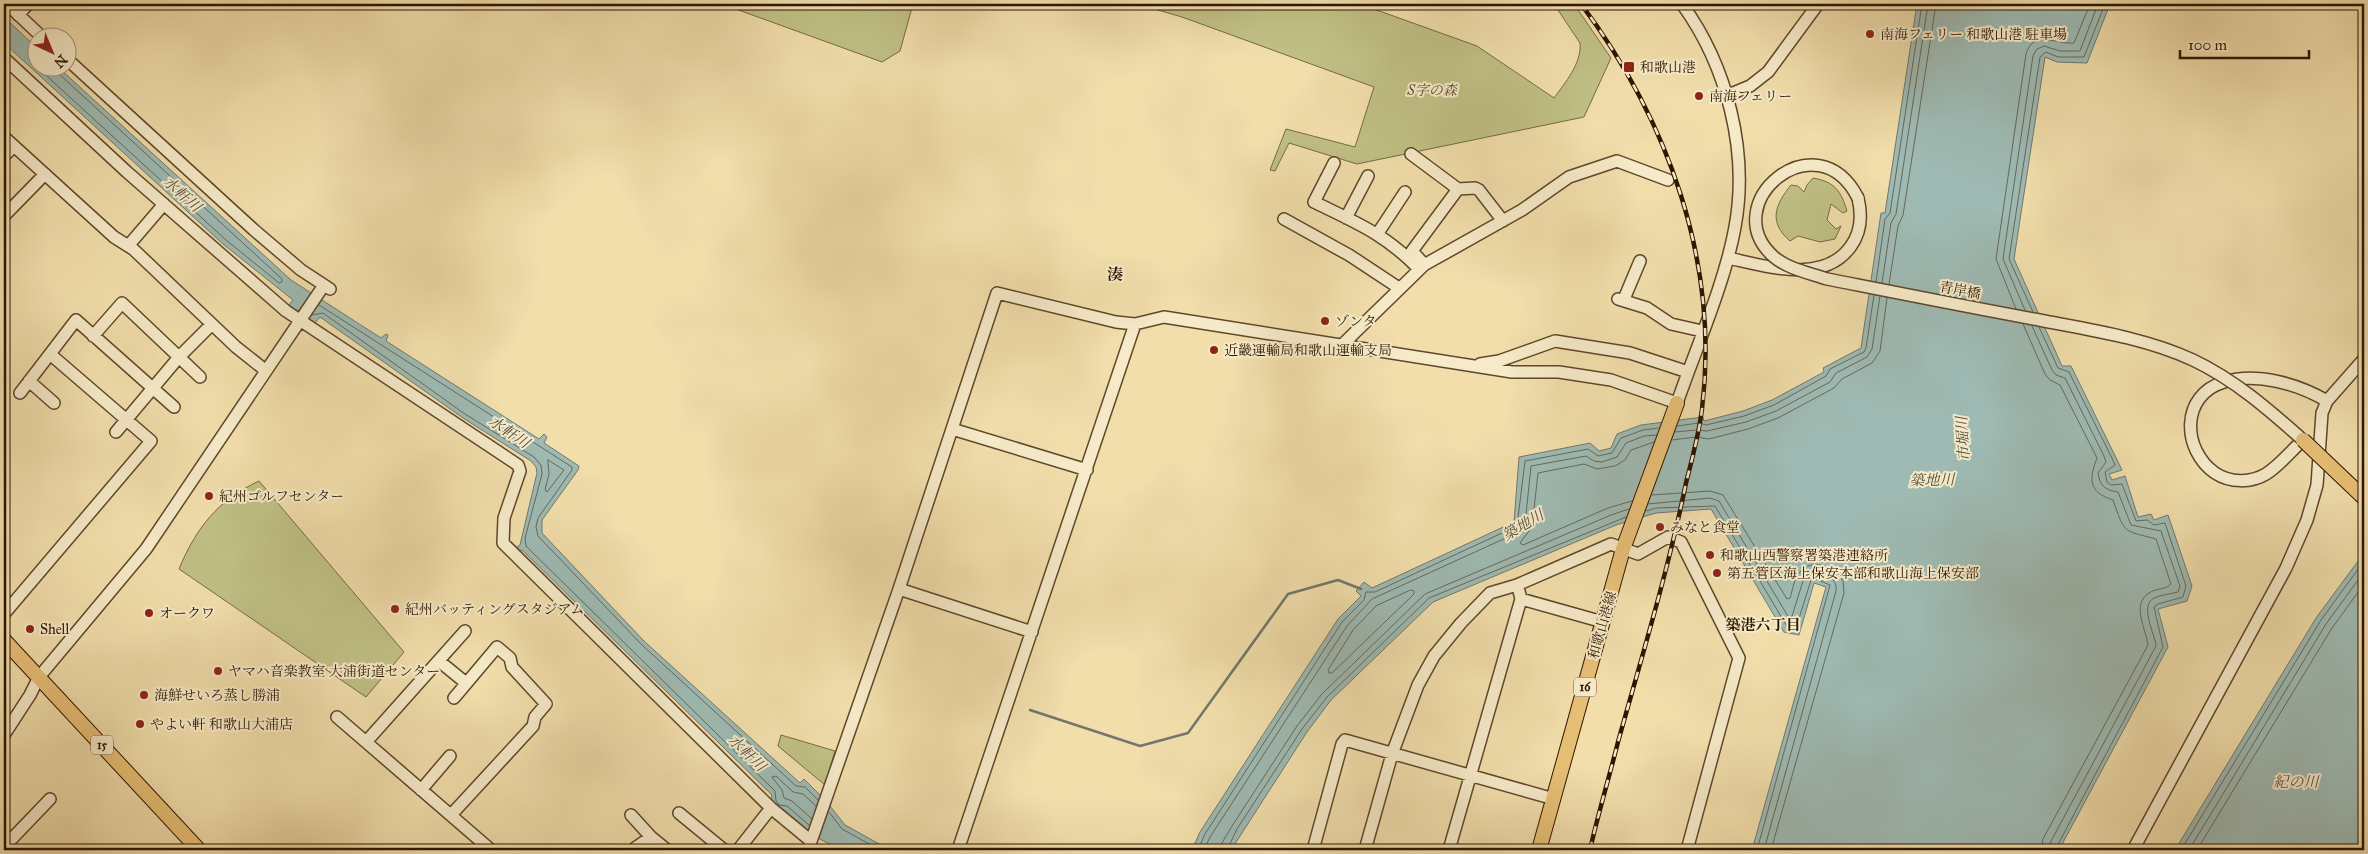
<svg xmlns="http://www.w3.org/2000/svg" width="2368" height="854" viewBox="0 0 2368 854" font-family="'IM FELL Great Primer','Noto Serif JP',serif">
  <style>
    .green { fill: #c0c085; stroke: #766a42 }
    .water { fill: #9ebab3; stroke: #71786b }
    .lines { fill: none; stroke-linecap: round; stroke-linejoin: round }
    .shore { stroke: #66685a; stroke-width: 1 }
    .stream { stroke: #71786b; stroke-width: 2.5 }
    .minor-casing { stroke: #5e472b; stroke-width: 14 }
    .major-casing { stroke: #2d1500; stroke-width: 16 }
    .minor { stroke: #f6eac8; stroke-width: 11 }
    .major { stroke: #e8bf76; stroke-width: 14 }
    .rail-casing { stroke: #2d1500; stroke-width: 4.5 }
    .rail { stroke: #f6eac8; stroke-width: 2.5; stroke-dasharray: 8; stroke-linecap: butt }
    .minor-bridge-casing { stroke: #5e472b; stroke-width: 14; stroke-linecap: butt }
    .major-bridge-casing { stroke: #2d1500; stroke-width: 16; stroke-linecap: butt }
    .minor-bridge { stroke: #f6eac8; stroke-width: 11 }
    .major-bridge { stroke: #e8bf76; stroke-width: 14 }
    .poi-dot { fill: #8f2418; stroke: #f6eac8; stroke-width: 2 }
    .labels { text-anchor: middle; stroke-width: 4; stroke-linejoin: round; paint-order: stroke }
    .shield { fill: #f6eac8; stroke: #69553c; stroke-width: 1 }
    .shield-label { font-size: 12px; font-weight: bold; fill: #2d1500 }
    .poi-label { font-size: 14px; fill: #2d1500; stroke: #f6eac8; text-anchor: start }
    .park-label { font-size: 14px; font-style: italic; fill: #594828; stroke: #f6eac8 }
    .street-label { font-size: 14px; fill: #2d1500; stroke: #f6eac8 }
    .water-label { font-size: 15px; font-style: italic; fill: #554f3f; stroke: #f6eac8 }
    .neighbourhood-label { font-size: 15px; font-weight: bold; fill: #2d1500; stroke: #f6eac8 }
    .quarter-label { font-size: 16px; font-weight: bold; fill: #2d1500; stroke: #f6eac8 }
  </style>
  <rect width="100%" height="100%" fill="#f1deab"/>
  <filter id="stains"><feTurbulence type="fractalNoise" baseFrequency=".004" numOctaves="4"/><feColorMatrix values="0 0 0 0 .2 0 0 0 0 .09 0 0 0 0 .02 0 0 0 .5 -.17"/></filter>
  <radialGradient id="worn" r=".72"><stop offset=".6" stop-color="#630" stop-opacity="0"/><stop offset="1" stop-color="#630" stop-opacity=".3"/></radialGradient>
  <!-- green -->
  <path class="green" d="M722 4H913L900 51 882 62Z
    M1137 4H1360L1477 46 1554 98C1565 83 1582 63 1580 43L1554 4H1574L1611 58 1584 117 1357 164 1289 143 1275 171 1270 170 1286 129 1355 147 1374 87 1182 17Z
    M1813 178C1835 182 1841 191 1847 211L1843 213 1831 204 1827 220 1836 229 1841 226 1835 239 1820 242 1798 236 1790 241C1768 222 1775 205 1791 185L1798 186 1804 192 1807 185Z
    M259 481 404 652 366 697 179 569C196 528 218 500 259 481Z
    M781 735 835 751 825 785 778 746Z"/>
  <!-- water -->
  <path class="water" d="M1917 4H2110L2087 63 2057 62 2045 57 2014 259 2062 366H2071L2122 470 2109 474 2112 480 2125 476 2138 517 2151 514 2154 520 2168 515 2192 586 2187 601 2158 609 2168 647 2059 850H1752L1826 587 1814 583 1799 635 1784 632 1711 509 1656 513 1616 525 1433 602 1331 700 1307 732 1231 850H1192L1200 832 1338 619 1361 596 1356 591 1364 582 1372 588 1514 522 1519 457 1590 443 1599 451 1611 448 1617 434 1641 425 1703 417 1704 421 1743 411 1772 400 1824 372 1823 368 1861 348 1881 213H1885Z
    M4 17 37 48 38 68H59L291 280 381 338 386 334 388 335 386 341 539 439 544 434 547 437 544 443 579 466 578 470 542 520V533L644 641 800 783 804 779 826 801 845 825 890 850H841L814 836 784 810 778 811 770 802 772 795 522 550 517 553 514 549 520 545 537 473 536 467 531 461 463 418 320 317 315 323 289 305 293 300 223 244 4 43Z
    M2364 553V850H2175L2316 618Z"/>
  <g class="lines">
    <!-- shore -->
    <path class="shore" d="M38 68 226 240 279 283 282 282V279L58 73 56 68
      M1876 282 1885 219 1890 213 1922 4
      M1882 283 1891 223 1896 214 1928 4
      M1889 284 1898 226 1903 215 1936 4
      M319 305 572 467V470L538 518 536 527 538 536 641 644 796 786 805 787 818 800
      M2016 309 1996 259 2026 54C2034 28 2056 45 2074 43L2090 4
      M2025 310 2003 259 2033 56 2037 49 2044 46 2060 51H2080L2098 4
      M2033 312 2009 259 2040 57 2046 52 2058 57H2084L2105 4
      M312 315 323 313 465 414 534 457 541 465 542 474 525 538 526 546 775 791 776 801 779 805 787 806 809 825
      M2023 324 2045 374 2050 380 2060 385 2097 458C2089 479 2088 492 2113 500 2125 534 2122 530 2156 539L2171 584C2166 590 2156 588 2149 593 2131 604 2146 629 2148 645L2043 839 2041 850
      M2032 326 2052 370 2056 375 2065 378 2104 456 2106 462 2098 473C2100 487 2106 490 2118 492L2131 525 2161 531 2180 586 2178 592C2170 594 2161 595 2154 598 2139 606 2155 634 2156 646L2050 843 2048 850
      M2039 327 2058 368 2069 372 2110 454 2115 465 2105 472 2107 482 2111 485 2122 484 2136 521 2147 520 2154 525 2165 523 2186 586 2183 597 2158 604 2154 607 2163 647 2055 850
      M1677 426 1699 423 1706 425 1744 416 1774 405 1826 376 1830 369 1864 352 1866 348 1874 295
      M1675 432 1697 430 1707 431 1746 422 1776 411 1830 382 1836 373 1867 357 1872 349 1880 296
      M1672 440 1696 437 1709 439 1748 429 1778 418 1834 388 1842 379 1872 363 1880 351 1887 298
      M548 460 564 470 547 492 545 490 549 474Z
      M1652 495 1710 491 1723 495 1787 599 1790 598C1793 589 1794 578 1800 572 1811 558 1836 566 1843 581L1844 593 1771 850
      M1632 501 1608 508 1523 545 1520 543 1532 527 1538 473 1584 464 1597 469 1615 466 1625 460 1631 450 1654 442
      M1648 504 1710 498 1719 501 1789 618 1792 616 1803 581 1807 575C1820 569 1838 576 1836 591L1764 850
      M1646 511 1656 508 1715 506 1788 628H1796L1811 580 1816 579 1830 585 1757 850
      M1411 590 1414 591V594L1332 673H1329L1328 670 1353 630 1376 606Z
      M829 812 842 829 880 850
      M812 819 792 801 784 798 782 790 772 777 776 776 793 792 803 794 816 806
      M1198 850 1205 834 1342 622 1364 600 1366 592H1375L1517 526 1525 461 1588 449 1598 456 1612 453 1621 438 1643 430 1659 428
      M1204 850 1210 837 1347 626 1372 599 1521 531 1525 524 1531 466 1586 456 1594 461 1602 462 1617 457 1626 443 1644 436 1657 435
      M1221 850 1222 843 1232 826 1297 726 1322 694 1425 594 1611 515 1629 509
      M1227 850 1237 829 1302 729 1327 697 1429 598 1626 517
      M2181 850 2321 620 2364 561
      M2189 850 2326 624 2364 572
      M2197 850 2332 628 2364 584"/>
    <!-- stream -->
    <path class="stream" d="M1030 710 1140 746 1188 733 1288 594 1338 580 1361 589"/>
    <!-- minor casing -->
    <g class="minor-casing">
      <path id="minor" d="M7 4 43 38
        M18 15 28 4
        M4 58 127 172 286 311 518 465 520 471 504 518 503 543 771 808 811 841
        M68 60 254 230 301 270 330 289
        M1726 96 1750 86 1768 72 1818 4
        M4 137 114 237 133 249 236 347 265 370
        M1411 154 1458 189 1475 188 1479 190 1503 221
        M4 156 14 146
        M1334 163 1314 202C1357 223 1385 234 1419 269
        M4 216 45 174
        M1346 218 1368 176
        M1284 219 1349 255 1399 288
        M1378 233 1405 192
        M128 246 164 204
        M1728 258C1766 266 1824 285 1851 246 1862 231 1862 215 1858 198
        M1422 262 1412 251 1458 189
        M1618 299 1647 308 1671 324 1702 331
        M1624 299 1640 261
        M93 336 122 303 200 377
        M1342 345 1424 265 1522 210 1569 177 1617 161 1668 180
        M1480 364 1499 361 1555 341 1630 353 1688 372
        M29 381 54 403
        M20 393 76 320 174 407
        M952 429 1087 470
        M116 432 179 357 212 324
        M2303 440C2291 451 2279 466 2266 474 2251 483 2230 483 2215 473 2182 450 2180 395 2224 382 2257 372 2298 384 2327 401
        M899 589 1032 632
        M1519 591 1521 599 1603 622
        M4 614 151 441 50 354
        M439 661 466 683
        M337 717 491 850
        M4 735 30 695 39 677 146 549 324 285
        M366 742 465 631
        M421 790 450 756
        M679 813 724 850
        M451 815 533 726 535 717 546 704 512 667 510 658 497 647 454 698
        M631 815 651 837 667 850
        M4 847 50 799
        M636 850 635 848 651 837
        M738 850 771 808
        M808 850 899 589 997 293 1116 322 1135 324 1164 317 1512 372H1559L1611 380 1677 403C1696 348 1725 283 1735 227 1749 151 1727 66 1682 4
        M958 850 1135 324
        M1313 850 1342 744 1345 740 1554 799
        M1365 850 1392 754 1418 685 1434 656 1461 623 1490 593 1517 585 1611 544 1638 554 1668 537 1681 542 1739 658 1687 850
        M1449 850 1521 599
        M2133 850 2286 568 2307 520 2317 485 2322 413 2327 401 2364 359"/>
    </g>
    <!-- major casing -->
    <g class="major-casing">
      <path id="major" d="M4 640 199 850
        M1539 850 1623 549 1677 403"/>
    </g>
    <!-- minor -->
    <use href="#minor" class="minor"/>
    <!-- major -->
    <use href="#major" class="major"/>
    <!-- rail casing -->
    <g class="rail-casing">
      <path id="rail" d="M1581 4C1668 120 1720 263 1702 409 1699 434 1692 459 1686 483 1668 571 1642 656 1618 742 1609 778 1598 814 1590 850"/>
    </g>
    <!-- rail -->
    <use href="#rail" class="rail"/>
    <!-- minor-bridge casing -->
    <g class="minor-bridge-casing">
      <path id="minor-bridge" d="M1858 198C1817 117 1714 204 1774 257 1788 269 1810 273 1827 279 1898 293 1968 307 2039 320 2091 330 2145 338 2193 360 2235 380 2268 409 2303 440"/>
    </g>
    <!-- major-bridge casing -->
    <g class="major-bridge-casing">
      <path id="major-bridge" d="M2303 440 2364 498"/>
    </g>
    <!-- minor-bridge -->
    <use href="#minor-bridge" class="minor-bridge"/>
    <!-- major-bridge -->
    <use href="#major-bridge" class="major-bridge"/>
  </g>
  <!-- markers -->
  <g class="poi-dot">
    <circle cx="1870" cy="34" r="5"/>
    <rect x="1623" y="61" width="12" height="12" rx="2.5"/>
    <circle cx="1699" cy="96" r="5"/>
    <circle cx="1325" cy="321" r="5"/>
    <circle cx="1214" cy="350" r="5"/>
    <circle cx="209" cy="496" r="5"/>
    <circle cx="1660" cy="527" r="5"/>
    <circle cx="1710" cy="555" r="5"/>
    <circle cx="1717" cy="573" r="5"/>
    <circle cx="395" cy="609" r="5"/>
    <circle cx="149" cy="613" r="5"/>
    <circle cx="30" cy="629" r="5"/>
    <circle cx="218" cy="671" r="5"/>
    <circle cx="144" cy="695" r="5"/>
    <circle cx="140" cy="724" r="5"/>
  </g>
  <g class="labels">
    <!-- shield labels -->
    <g class="shield">
      <rect x="1574" y="677.5" width="22" height="19" rx="4"/>
      <rect x="91" y="735.5" width="22" height="19" rx="4"/>
    </g>
    <g class="shield-label">
      <text x="1585" y="691">16</text>
      <text x="102" y="749">15</text>
    </g>
    <!-- poi labels -->
    <g class="poi-label">
      <text x="1880" y="39">南海フェリー 和歌山港 駐車場</text>
      <text x="1640" y="72">和歌山港</text>
      <text x="1709" y="101">南海フェリー</text>
      <text x="1335" y="326">ゾンタ</text>
      <text x="1224" y="355">近畿運輸局和歌山運輸支局</text>
      <text x="219" y="501">紀州ゴルフセンター</text>
      <text x="1670" y="532">みなと食堂</text>
      <text x="1720" y="560">和歌山西警察署築港連絡所</text>
      <text x="1727" y="578">第五管区海上保安本部和歌山海上保安部</text>
      <text x="405" y="614">紀州バッティングスタジアム</text>
      <text x="159" y="618">オークワ</text>
      <text x="40" y="634">Shell</text>
      <text x="228" y="676">ヤマハ音楽教室 大浦街道センター</text>
      <text x="154" y="700">海鮮せいろ蒸し勝浦</text>
      <text x="150" y="729">やよい軒 和歌山大浦店</text>
    </g>
    <!-- park labels -->
    <g class="park-label">
      <text x="1432" y="95">S字の森</text>
    </g>
    <!-- street labels -->
    <g class="street-label">
      <text transform="translate(1960 290) rotate(11)" y="5">青岸橋</text>
      <text transform="translate(1602 625) rotate(-74)" y="5">和歌山港線</text>
    </g>
    <!-- water labels -->
    <g class="water-label">
      <text transform="translate(182 194) rotate(42)" y="5">水軒川</text>
      <text transform="translate(509 432) rotate(34)" y="5">水軒川</text>
      <text transform="translate(1963 439) rotate(-94)" y="5">市堀川</text>
      <text transform="translate(1932 480) rotate(-1)" y="5">築地川</text>
      <text transform="translate(1523 525) rotate(-31)" y="5">築地川</text>
      <text transform="translate(747 753) rotate(44)" y="5">水軒川</text>
      <text x="2296" y="787">紀の川</text>
    </g>
    <!-- neighbourhood labels -->
    <g class="neighbourhood-label">
      <text x="1763" y="630">築港六丁目</text>
    </g>
    <!-- quarter labels -->
    <g class="quarter-label">
      <text x="1115" y="280">湊</text>
    </g>
  </g>
  <!-- margin -->
  <rect width="2368" height="854" fill="none" stroke="#f1deab" stroke-width="20"/>
  <rect x="5" y="5" width="2358" height="844" fill="none" stroke="#2d1500" stroke-width="2.5"/>
  <rect x="10" y="10" width="2348" height="834" fill="none" stroke="#2d1500"/>
  <!-- north arrow -->
  <g transform="translate(52 52) rotate(136)"><circle r="24" fill="#f6eac8" stroke="#a69578"/>
  <path d="M0-4L9 19L0 12L-9 19Z" fill="#8f2418"/>
  <text y="-8" font-size="14" font-weight="bold" text-anchor="middle" fill="#2d1500">N</text>
  </g>
  <!-- scale -->
  <path d="M2180 50v8h129v-8" fill="none" stroke="#2d1500" stroke-width="2.5"/>
  <text x="2188" y="50" font-size="15" fill="#2d1500" stroke="#f6eac8" stroke-width="4" paint-order="stroke">100 m</text>
  <rect width="100%" height="100%" filter="url(#stains)"/>
  <rect width="100%" height="100%" fill="url(#worn)"/>
</svg>
